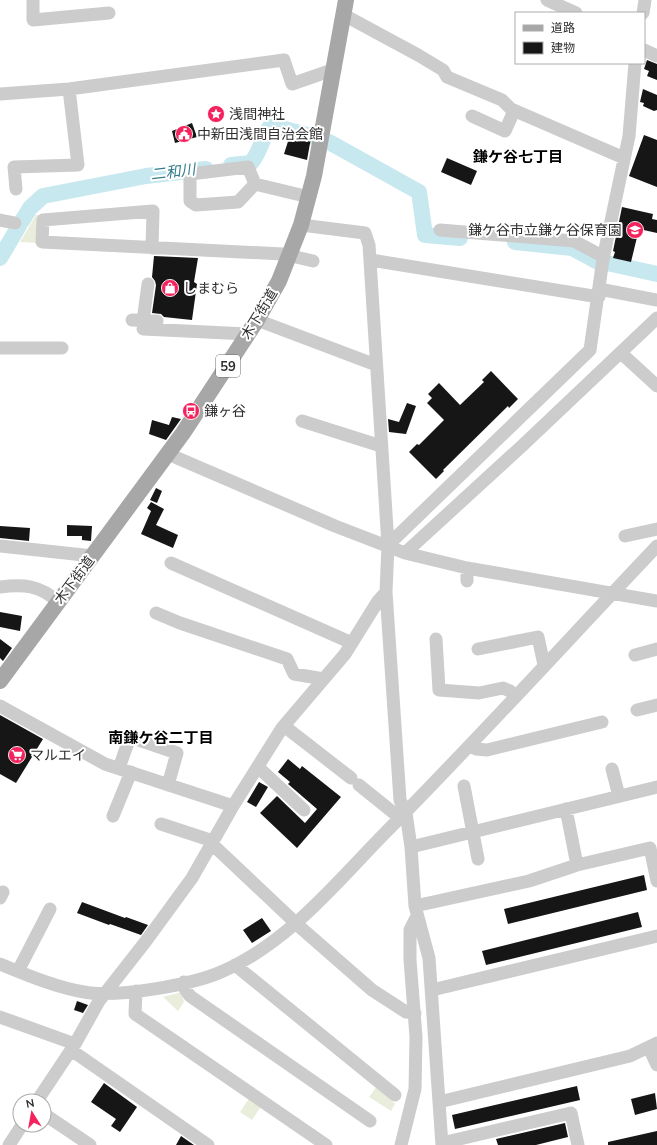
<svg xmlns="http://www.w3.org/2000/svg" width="657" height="1145" viewBox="0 0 657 1145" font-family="Mulish,'Noto Sans JP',sans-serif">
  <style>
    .green { fill: #e9eedc }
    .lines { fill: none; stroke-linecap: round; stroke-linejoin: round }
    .river { stroke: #c7e8ef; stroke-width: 16 }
    .building { fill: #161616 }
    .minor { stroke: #ccc; stroke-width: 13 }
    .major { stroke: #a7a7a7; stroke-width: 16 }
    .labels { text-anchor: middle; stroke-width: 4; stroke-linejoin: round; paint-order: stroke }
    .shield { fill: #fff; stroke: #6d6d6d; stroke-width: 1 }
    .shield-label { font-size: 13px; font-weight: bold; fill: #2f2f2f }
    .poi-label { font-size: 14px; fill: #2f2f2f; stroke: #fff; text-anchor: start }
    .street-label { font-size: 14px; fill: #2f2f2f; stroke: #fff }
    .neighbourhood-label { font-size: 15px; font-weight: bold; fill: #000; stroke: #fff }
    .water-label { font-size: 15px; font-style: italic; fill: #327b8b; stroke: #fff }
  </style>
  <rect width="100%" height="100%" fill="#fff"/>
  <!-- green -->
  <path class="green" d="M36 215H41L37 243 20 242Z
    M182 992 184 1002 178 1011 163 997Z
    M377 1086 395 1104 391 1111 369 1097Z
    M250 1097 262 1105 252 1120 240 1112Z"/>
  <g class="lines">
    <!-- river -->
    <path class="river" d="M329 142 419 192 425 235 460 238
      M231 165 251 163C260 152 262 139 269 128L274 126 314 137
      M22 221 30 208 43 196 146 176 206 169
      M515 242 572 248 598 262
      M0 258 19 226
      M607 263 657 274"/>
  </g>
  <!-- building -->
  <path class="building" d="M647 60 657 64V80L647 76 649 71 644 69Z
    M643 89 657 95V110L654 111 643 106 644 103 640 102Z
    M192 123 197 137 175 143 172 131Z
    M291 132 311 138 307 160 284 154Z
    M644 135 657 140V187L629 176Z
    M447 158 477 171 471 185 441 172Z
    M622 207 653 214 652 219 657 220V233L639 229 631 262 613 258 615 252 613 251Z
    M154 256 198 258 194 282 197 284 192 320 164 317 161 314 152 313 156 285 155 281 152 277Z
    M491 371 518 399 509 408 508 406 443 470 444 471 436 479 409 452 417 444 419 445 444 420 427 403 432 398 428 394 439 383 460 405 484 382 482 380Z
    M407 403 416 406 406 434 389 432 388 419 399 422Z
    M172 417 181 419 166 440 149 434 152 420 169 425Z
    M156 488 162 491 157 503 150 500Z
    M151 502 164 509 156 525 178 535 173 548 141 534 151 511 147 508Z
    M67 525 92 526 91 541 82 540V536H67Z
    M0 526 30 528 29 541 0 538Z
    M0 612 22 616 20 631 0 627Z
    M0 639 12 648 3 661 0 658Z
    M0 715 43 739 16 783 0 774Z
    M288 759 300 769 302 766 341 797 297 848 260 813 277 796 305 823 317 809 288 784 290 782 278 772Z
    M259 782 268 787 256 807 247 802Z
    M644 875 647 890 508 924 504 909Z
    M82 902 125 918 126 917 148 925 141 935 110 924 109 925 77 913Z
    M638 912 642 927 486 965 482 951Z
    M262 918 271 931 252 943 243 930Z
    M77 1001 88 1005 83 1013 74 1010Z
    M104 1083 137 1107 120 1132 111 1126 116 1119 91 1102Z
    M577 1086 580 1100 455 1129 452 1115Z
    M655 1093 657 1109 635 1115 631 1099Z
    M565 1123 568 1137 536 1145H498L496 1139Z
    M657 1131V1145H608V1142Z
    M181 1136 194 1145H176Z"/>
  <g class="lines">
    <!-- minor -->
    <path class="minor" d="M33 0V20L109 13
      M547 0 576 13
      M643 13 645 0
      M344 15 418 55 443 70 447 77 502 100 511 109 624 158
      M644 50 657 56
      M0 94 69 89 284 60 292 84 335 69
      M472 116 505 131 514 111
      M255 184 238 202 196 205 190 201V174L248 167 255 184 309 197
      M16 189 14 167 78 165 69 89
      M0 220 15 223
      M301 225 365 233 369 245 388 545 386 592 400 800 406 813 411 847 415 906 429 958 442 1145
      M440 230 574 241 604 257
      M152 248 153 211 43 220 42 242 283 254 313 261
      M371 260 599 297
      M599 289 657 300
      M132 320 157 321
      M257 320 376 365
      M143 321 148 284
      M143 329 248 334
      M0 348H62
      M621 353 657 386
      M302 421 381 446
      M168 454 335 526 405 553 467 568 657 601
      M625 536 657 529
      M388 545 590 350 603 259 629 136 635 63
      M0 546 93 556
      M405 553 523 445 657 318
      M171 563 352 643
      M467 568V581
      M0 587C23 584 40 585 58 602
      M156 613 180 623 287 659 294 674 324 679
      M436 639 439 690 479 693 503 688 510 691 515 696
      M478 649 538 637 544 665
      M635 655 657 649
      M0 706 105 764 233 806
      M637 710 657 705
      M284 726 351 778
      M473 742 476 749 487 750 602 722
      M258 767 304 810
      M119 768 130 737 177 753 168 785
      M612 769 619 796
      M359 785 400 818
      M464 786 478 859
      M566 809 577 865
      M113 816 131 772
      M161 824 213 841
      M212 844 301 928 372 990 406 1012 415 1013
      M411 847 657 787
      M0 898 3 892
      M415 906 529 881 577 865 650 848 657 881
      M0 964C27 975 55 987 84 992 116 998 191 985 221 972 288 943 334 885 384 834 477 740 566 642 657 546
      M235 965 395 1095
      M18 971 50 909
      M184 982 185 989 190 996 370 1121
      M432 990 657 936
      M136 991 135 1014 326 1145
      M0 1017 75 1044
      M649 1048 657 1065
      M71 1050 208 1145
      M37 1101 75 1044 99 1001 146 941 192 878 233 806 282 728 345 654 378 601 386 592
      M439 1102 630 1056 657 1043
      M44 1114 90 1145
      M442 1143 571 1113 578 1145
      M9 1145 22 1125
      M401 1145 415 1089 416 1037 410 960V930L417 916"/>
    <!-- major -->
    <path class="major" d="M0 681 183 433 257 320 279 281 301 225 314 176 346 0"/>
  </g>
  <!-- icons -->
  <defs>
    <g id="sight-disc" transform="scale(0.9)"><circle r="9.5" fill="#f4235e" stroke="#fff"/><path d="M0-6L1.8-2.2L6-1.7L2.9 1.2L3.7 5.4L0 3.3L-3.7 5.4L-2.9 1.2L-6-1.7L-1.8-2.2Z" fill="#fff"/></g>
    <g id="civic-disc" transform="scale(0.9)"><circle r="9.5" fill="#f4235e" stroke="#fff"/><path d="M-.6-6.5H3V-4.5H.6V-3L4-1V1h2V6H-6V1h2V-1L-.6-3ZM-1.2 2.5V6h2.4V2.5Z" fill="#fff"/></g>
    <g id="school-disc" transform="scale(0.9)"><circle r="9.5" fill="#f4235e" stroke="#fff"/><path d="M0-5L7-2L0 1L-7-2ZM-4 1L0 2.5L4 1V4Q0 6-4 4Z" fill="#fff"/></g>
    <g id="shop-disc" transform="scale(0.9)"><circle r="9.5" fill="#f4235e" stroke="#fff"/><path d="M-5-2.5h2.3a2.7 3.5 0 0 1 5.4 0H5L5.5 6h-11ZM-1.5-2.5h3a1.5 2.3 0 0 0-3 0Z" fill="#fff"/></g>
    <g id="bus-disc" transform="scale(0.9)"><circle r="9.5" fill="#f4235e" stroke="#fff"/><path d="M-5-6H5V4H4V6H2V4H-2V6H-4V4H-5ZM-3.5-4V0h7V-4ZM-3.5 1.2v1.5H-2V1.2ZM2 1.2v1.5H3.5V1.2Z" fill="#fff"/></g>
    <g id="supermarket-disc" transform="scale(0.9)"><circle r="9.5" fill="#f4235e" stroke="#fff"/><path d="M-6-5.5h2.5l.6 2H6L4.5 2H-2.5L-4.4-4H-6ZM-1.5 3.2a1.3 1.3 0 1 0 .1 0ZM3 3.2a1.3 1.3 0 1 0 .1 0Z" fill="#fff"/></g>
  </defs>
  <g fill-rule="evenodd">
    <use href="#sight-disc" x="216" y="114"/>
    <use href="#civic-disc" x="184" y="134"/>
    <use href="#school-disc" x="635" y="230"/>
    <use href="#shop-disc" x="170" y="288"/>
    <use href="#bus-disc" x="191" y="411"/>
    <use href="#supermarket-disc" x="17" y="755"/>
  </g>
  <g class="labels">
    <!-- shield labels -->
    <rect class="shield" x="216" y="355" width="24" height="22" rx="3"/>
    <g class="shield-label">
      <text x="228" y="371">59</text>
    </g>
    <!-- poi labels -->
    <g class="poi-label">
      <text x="229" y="119">浅間神社</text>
      <text x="197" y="139">中新田浅間自治会館</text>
      <text x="622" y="235" text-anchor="end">鎌ケ谷市立鎌ケ谷保育園</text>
      <text x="183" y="293">しまむら</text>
      <text x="204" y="416">鎌ヶ谷</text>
      <text x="30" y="760">マルエイ</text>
    </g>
    <!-- street labels -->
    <g class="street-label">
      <text transform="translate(259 314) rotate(-59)" y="5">木下街道</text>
      <text transform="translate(74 580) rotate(-53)" y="5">木下街道</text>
    </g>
    <!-- neighbourhood labels -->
    <g class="neighbourhood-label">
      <text x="518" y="162">鎌ケ谷七丁目</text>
      <text x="161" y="743">南鎌ケ谷二丁目</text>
    </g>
    <!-- water labels -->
    <g class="water-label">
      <text transform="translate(173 172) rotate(-7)" y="5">二和川</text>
    </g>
  </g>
  <!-- legend -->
  <rect x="515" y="12" width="130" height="52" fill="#ffffff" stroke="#acacac"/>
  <rect x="523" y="25" width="20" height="6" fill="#a7a7a7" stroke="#acacac"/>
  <text x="551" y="32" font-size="12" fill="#2f2f2f">道路</text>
  <rect x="523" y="42" width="20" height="12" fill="#161616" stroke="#acacac"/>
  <text x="551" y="52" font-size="12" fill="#2f2f2f">建物</text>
  <!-- north arrow -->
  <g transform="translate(32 1113) rotate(349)"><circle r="19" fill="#ffffff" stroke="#acacac"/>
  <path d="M0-3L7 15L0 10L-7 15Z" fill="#f4235e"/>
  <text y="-6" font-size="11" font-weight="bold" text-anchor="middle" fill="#2f2f2f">N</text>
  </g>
</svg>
